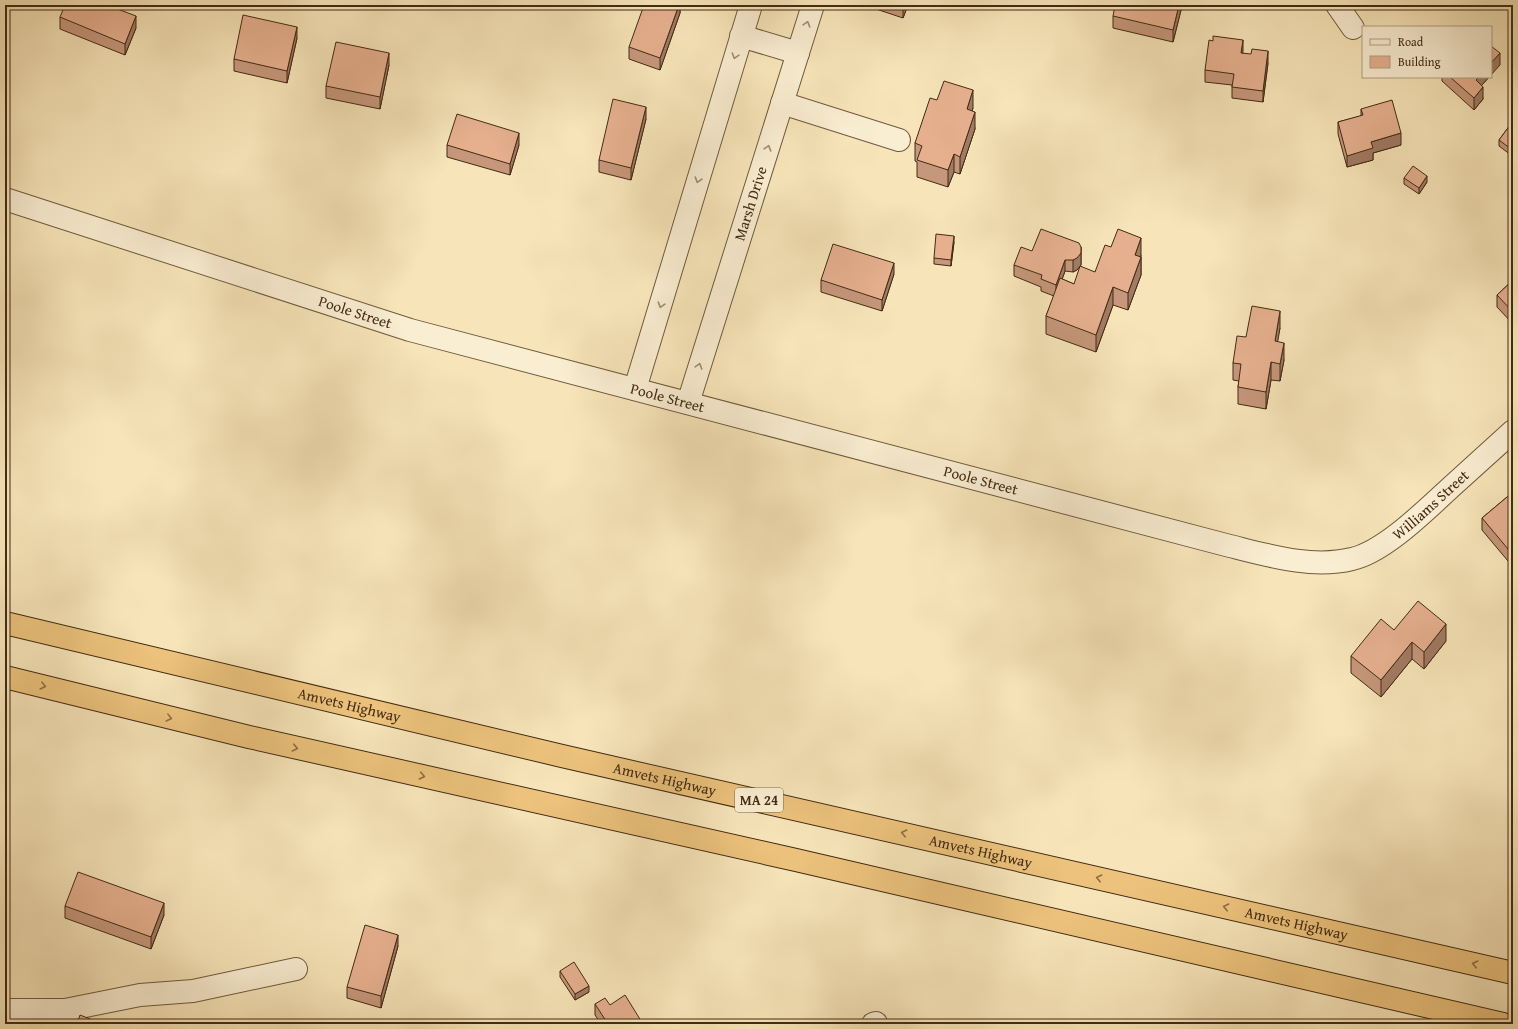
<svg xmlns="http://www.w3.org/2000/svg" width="1518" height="1029" viewBox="0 0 1518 1029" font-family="'Gentium Book Plus',serif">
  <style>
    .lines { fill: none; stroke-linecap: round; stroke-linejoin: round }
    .minor-casing { stroke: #6f5a3d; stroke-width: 24 }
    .highway-casing { stroke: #422b14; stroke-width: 24 }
    .minor { stroke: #faeed2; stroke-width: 22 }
    .highway { stroke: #ecc27c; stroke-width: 22 }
    .wall { fill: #c6977b; stroke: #422b14 }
    .shaded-wall { fill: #a17b64; stroke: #422b14 }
    .building { fill: #e6b08f; stroke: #422b14 }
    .oneway { stroke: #9e8c73 }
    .oneway2 { stroke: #8e6f43 }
    .labels { text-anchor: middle; stroke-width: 4; stroke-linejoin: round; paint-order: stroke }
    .shield { fill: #faeed2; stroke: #79664d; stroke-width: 1 }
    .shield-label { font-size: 14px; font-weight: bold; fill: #422b14 }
    .street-label { font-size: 15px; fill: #422b14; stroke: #faeed2 }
  </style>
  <rect width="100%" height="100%" fill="#f7e5b9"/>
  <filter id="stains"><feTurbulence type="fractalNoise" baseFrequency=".005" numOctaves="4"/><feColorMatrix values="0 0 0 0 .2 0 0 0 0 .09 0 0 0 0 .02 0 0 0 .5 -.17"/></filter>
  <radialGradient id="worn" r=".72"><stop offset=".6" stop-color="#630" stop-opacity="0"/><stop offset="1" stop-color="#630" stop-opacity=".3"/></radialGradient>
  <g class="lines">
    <!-- minor casing -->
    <g class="minor-casing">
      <g id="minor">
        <path d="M1337 5 1353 28"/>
        <path d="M741 36 798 53"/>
        <path d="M782 103 899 140"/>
        <path id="s1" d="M5 199 410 330 1226 545C1267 555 1311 569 1352 559 1384 552 1426 510 1450 488 1471 469 1492 450 1513 431"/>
        <path d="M635 389 751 5"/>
        <path id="s2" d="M688 403 813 5"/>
        <path d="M5 1010H65L140 995 193 991 296 969"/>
        <path d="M873 1024 876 1023"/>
      </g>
    </g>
    <!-- highway casing -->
    <g class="highway-casing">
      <g id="highway">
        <path id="s3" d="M5 623 562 756 1513 973"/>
        <path d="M5 677 249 737 796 860 1503 1024"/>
      </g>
    </g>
    <!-- minor -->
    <use href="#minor" class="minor"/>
    <!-- highway -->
    <use href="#highway" class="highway"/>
  </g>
  <!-- wall -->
  <path class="wall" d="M680 5V13L660 70 629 59V47Z
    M876 5H908L903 18 876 9Z
    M1050 5H1064L1063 9Z
    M1181 5V10L1173 42 1113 28V16Z
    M60 17 136 28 125 55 60 29Z
    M297 38 287 83 234 71V59Z
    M1242 53 1268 63 1263 102 1232 98V85L1205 82V70Z
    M389 65 380 109 326 98V86Z
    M1442 77H1489L1481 86 1483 99 1474 110 1442 81Z
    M937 100 973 108 972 111 975 129 960 174 954 172 948 187 917 177V162L915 161V143Z
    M1361 109 1401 145 1373 153V160L1347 167 1338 134V122L1361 116Z
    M646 119 631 180 599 172V160Z
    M1513 121V152L1511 155 1499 146V140Z
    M447 145H519L510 175 447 157Z
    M1404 178 1427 182 1419 194 1404 184Z
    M954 242 951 266 934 264V258Z
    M1081 247V265L1077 270 1073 272 1065 271 1062 279 1074 284 1095 272 1111 247 1141 255V275L1128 310 1113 305 1096 352 1046 334V316L1054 296 1041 291V287L1014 276V265L1032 251Z
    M894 274 882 311 821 292V280Z
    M1513 280V324L1497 307V295Z
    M1280 328 1277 341 1284 360 1280 381 1271 380 1266 409 1238 404V387L1239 381 1233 380V363L1246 337Z
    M1513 492V567L1482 530V518Z
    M1394 630 1446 641 1424 669 1412 659 1381 697 1351 673V656Z
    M65 906 164 915 151 949 65 918Z
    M398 946 381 1008 347 998V987Z
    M560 971 589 992 575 1000 560 977Z
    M595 1004 643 1024H601L595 1015Z"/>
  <!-- shaded-wall -->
  <path class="shaded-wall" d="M679 5H680V13L660 70V58Z
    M904 5H908L903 18V6Z
    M1179 5H1181V10L1173 42V30Z
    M136 16V28L125 55V44Z
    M297 27V38L287 83V71Z
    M1243 40V52L1241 64V53Z
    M1268 51V63L1263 102V91Z
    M389 53V65L380 109V97Z
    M1500 53V65L1491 75V63Z
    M1479 77H1489L1476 92V80Z
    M1483 87V99L1474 110V98Z
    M973 90V108L967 126V109Z
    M646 107V119L631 180V168Z
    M975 112V129L960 174V157Z
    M519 133V145L510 175V164Z
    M1401 133V145L1373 153V160L1347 167V156L1371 142Z
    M1513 146V152L1511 155V149Z
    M954 154V172L948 187V170Z
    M1427 176V182L1419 194V188Z
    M954 236V242L951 266V260Z
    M1141 238V255L1135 272V255Z
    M1081 247V265L1077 270 1073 272V260Z
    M1141 257V275L1128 310V293Z
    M1065 260V271L1056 297V285Z
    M894 263V274L882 311V300Z
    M1113 287V305L1096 352V335Z
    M1280 311V328L1275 358V341Z
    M1284 343V360L1280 381V364Z
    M1271 362V380L1266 409V392Z
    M1446 624V641L1424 669V652Z
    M1412 642V659L1381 697V680Z
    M164 903V915L151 949V937Z
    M398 935V946L381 1008V996Z
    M589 986V992L575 1000V994Z"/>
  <!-- building -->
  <path class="building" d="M65 5H107L136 16 125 44 60 17Z
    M644 5H679L660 58 629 47Z
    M1115 5H1179L1173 30 1113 16Z
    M243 15 297 27 287 71 234 59Z
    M1213 36 1243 40 1241 53 1251 54 1252 49 1268 51 1263 91 1232 87 1234 74 1205 70 1209 40 1213 41Z
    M336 42 389 53 380 97 326 86Z
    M1491 46 1500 53 1491 63Z
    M1450 77H1479L1476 80 1483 87 1474 98Z
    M944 81 973 90 967 109 975 112 960 157 954 154 948 170 917 160 922 146 915 143 930 98 937 100Z
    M613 99 646 107 631 168 599 160Z
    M1392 100 1401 133 1371 142 1373 148 1347 156 1338 122 1363 115 1361 109Z
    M457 114 519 133 510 164 447 145Z
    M1513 121V146L1511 149 1499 140Z
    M1413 166 1427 176 1419 188 1404 178Z
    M1041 229 1079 243 1081 247V253L1077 258 1073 260H1065L1056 285 1041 279 1042 275 1014 265 1021 247 1032 251Z
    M1118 229 1141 238 1135 255 1141 257 1128 293 1113 287 1096 335 1046 316 1060 278 1074 284 1080 266 1095 272 1105 245 1111 247Z
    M936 234 954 236 951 260 934 258Z
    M833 244 894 263 882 300 821 280Z
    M1513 280V312L1497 295Z
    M1252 306 1280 311 1275 341 1284 343 1280 364 1271 362 1266 392 1238 387 1241 364 1233 363 1237 336 1246 337Z
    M1513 492V555L1482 518Z
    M1418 601 1446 624 1424 652 1412 642 1381 680 1351 656 1381 619 1394 630Z
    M78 872 164 903 151 937 65 906Z
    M365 925 398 935 381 996 347 987Z
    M574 962 589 986 575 994 560 971Z
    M625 995 643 1024H608L595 1004 605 998 610 1005Z
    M80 1015 103 1024H77Z"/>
  <!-- one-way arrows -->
  <defs><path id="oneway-chevron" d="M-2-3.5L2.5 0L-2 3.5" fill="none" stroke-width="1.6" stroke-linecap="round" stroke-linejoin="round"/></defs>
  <g class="oneway">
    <use href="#oneway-chevron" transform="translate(807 24) rotate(-73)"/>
    <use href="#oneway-chevron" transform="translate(735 56) rotate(107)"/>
    <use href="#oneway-chevron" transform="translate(768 148) rotate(-73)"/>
    <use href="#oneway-chevron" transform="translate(698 180) rotate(107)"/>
    <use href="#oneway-chevron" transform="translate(661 305) rotate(107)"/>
    <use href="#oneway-chevron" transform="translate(699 366) rotate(-73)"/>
  </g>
  <g class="oneway2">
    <use href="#oneway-chevron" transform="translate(43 686) rotate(14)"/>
    <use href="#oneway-chevron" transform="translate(169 718) rotate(14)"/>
    <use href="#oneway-chevron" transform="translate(295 748) rotate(13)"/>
    <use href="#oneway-chevron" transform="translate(422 776) rotate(12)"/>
    <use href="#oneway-chevron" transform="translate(904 833) rotate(-167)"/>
    <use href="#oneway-chevron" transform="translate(1099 878) rotate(-167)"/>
    <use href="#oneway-chevron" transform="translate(1226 907) rotate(-167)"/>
    <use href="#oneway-chevron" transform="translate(1475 964) rotate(-167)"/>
  </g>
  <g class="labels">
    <!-- shield labels -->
    <rect class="shield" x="735" y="788" width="48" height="24" rx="3"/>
    <g class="shield-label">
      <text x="759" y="805">MA 24</text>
    </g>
    <!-- street labels -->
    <g class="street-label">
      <text dy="5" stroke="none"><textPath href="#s2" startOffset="209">Marsh Drive</textPath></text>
      <text dy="5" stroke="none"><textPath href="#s1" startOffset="368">Poole Street</textPath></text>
      <text dy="5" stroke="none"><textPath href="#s1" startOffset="692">Poole Street</textPath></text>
      <text dy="5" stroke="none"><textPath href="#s1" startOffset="1016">Poole Street</textPath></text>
      <text dy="5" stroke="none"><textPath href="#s1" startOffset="1494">Williams Street</textPath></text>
      <text dy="5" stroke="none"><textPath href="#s3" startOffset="354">Amvets Highway</textPath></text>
      <text dy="5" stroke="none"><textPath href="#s3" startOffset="678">Amvets Highway</textPath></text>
      <text dy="5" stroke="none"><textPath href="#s3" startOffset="1002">Amvets Highway</textPath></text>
      <text dy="5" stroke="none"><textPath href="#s3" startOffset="1326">Amvets Highway</textPath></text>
    </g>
  </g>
  <!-- margin -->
  <rect width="1518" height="1029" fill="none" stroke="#f7e5b9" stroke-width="20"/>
  <rect x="6" y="6" width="1506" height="1017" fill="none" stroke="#422b14" stroke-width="2"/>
  <rect x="10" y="10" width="1498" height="1009" fill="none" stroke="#422b14"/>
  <!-- legend -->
  <rect x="1362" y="26" width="130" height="52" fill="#faeed2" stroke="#b0a086"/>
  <rect x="1370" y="39" width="20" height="6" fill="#faeed2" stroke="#b0a086"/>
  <text x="1398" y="46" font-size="12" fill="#422b14">Road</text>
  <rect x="1370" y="56" width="20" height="12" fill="#e6b08f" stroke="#b0a086"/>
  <text x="1398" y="66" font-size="12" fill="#422b14">Building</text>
  <rect width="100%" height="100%" filter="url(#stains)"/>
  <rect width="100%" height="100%" fill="url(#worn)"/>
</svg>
